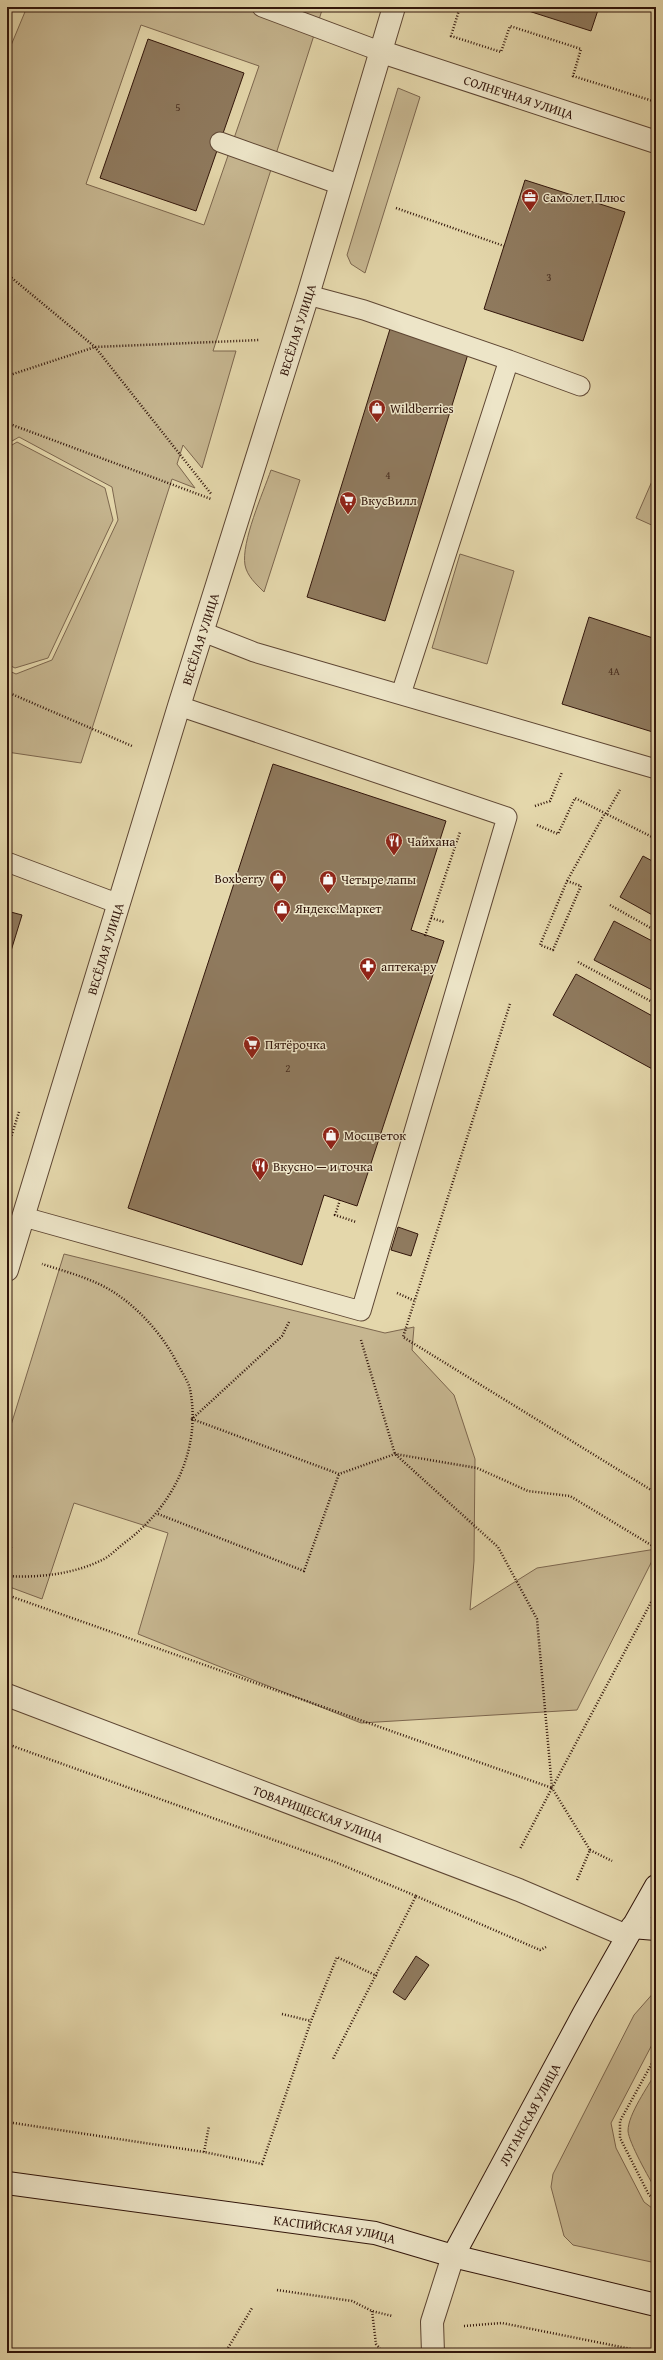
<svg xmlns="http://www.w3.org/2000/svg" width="663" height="2360" viewBox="0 0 663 2360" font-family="'Gentium Book Plus',serif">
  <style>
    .green { fill: #c6b690; stroke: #7c664e; fill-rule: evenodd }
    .building { fill: #8f7a5e; stroke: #32160b }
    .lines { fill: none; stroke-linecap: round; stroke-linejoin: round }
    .lane-casing { stroke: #5e4633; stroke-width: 21 }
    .street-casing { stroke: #5e4633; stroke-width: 24 }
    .secondary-casing { stroke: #32160b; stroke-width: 24 }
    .path { stroke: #32160b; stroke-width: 2.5; stroke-dasharray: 1 2; stroke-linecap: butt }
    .lane { stroke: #ede5c8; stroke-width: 19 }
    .street { stroke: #ede5c8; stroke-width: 22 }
    .secondary { stroke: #ede5c8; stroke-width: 22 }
    .labels { text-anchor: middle; stroke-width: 3; stroke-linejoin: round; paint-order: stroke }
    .number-label { font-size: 11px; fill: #492f20 }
    .street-label { font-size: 13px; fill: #32160b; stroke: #ede5c8 }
    .poi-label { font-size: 13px; fill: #32160b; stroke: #ede5c8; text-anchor: start }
  </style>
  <rect width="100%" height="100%" fill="#e4d7ab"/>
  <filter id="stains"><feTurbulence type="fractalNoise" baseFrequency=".005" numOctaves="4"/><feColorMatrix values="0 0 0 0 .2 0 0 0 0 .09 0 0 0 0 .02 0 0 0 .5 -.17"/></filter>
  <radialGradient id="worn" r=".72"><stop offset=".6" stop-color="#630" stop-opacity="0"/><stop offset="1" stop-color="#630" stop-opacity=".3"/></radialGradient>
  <!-- green -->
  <path class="green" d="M27 7H323L213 351H236L202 468 183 445 177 464 195 488 172 479 81 763 7 752V670L16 674 52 660 118 520 112 487 19 437 7 444V55ZM141 25 259 66 204 225 86 184Z
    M398 88 420 97 365 273 351 264 347 255Z
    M17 442 105 488 113 520 48 658 15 668 7 664V448Z
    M271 470 300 480 264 592C256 584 247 576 245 565 241 542 263 493 271 470Z
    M656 472V527L636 518Z
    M460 554 514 571 487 664 432 648Z
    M64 1254 385 1333 414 1327 412 1350 454 1395 475 1459 474 1561 470 1610 537 1568 656 1549V1553L577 1710 361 1723 138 1634 168 1533 74 1503 42 1599 7 1586V1562L12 1547 7 1545V1438Z
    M656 1990V2037L611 2123 616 2148 644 2202 656 2211V2263L573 2245 564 2236 551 2187 553 2174 634 2015Z
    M656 2072V2190C649 2178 629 2143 628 2131 628 2114 648 2087 656 2072Z"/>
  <!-- building -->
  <path class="building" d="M516 7H599L591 31Z
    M148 39 244 73 196 211 100 178Z
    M525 180 625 212 583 341 484 309Z
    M390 329 468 354 385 621 307 597Z
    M589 617 656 639V733L562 704Z
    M273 764 446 821 411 930 444 941 357 1206 324 1195 302 1265 128 1208Z
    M643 856 656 863V917L620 897Z
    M7 911 22 915 7 964Z
    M614 921 656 943V992L594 960Z
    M576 974 656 1018V1071L553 1015Z
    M398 1227 418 1234 411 1256 391 1250Z
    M416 1956 429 1965 405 2000 393 1992Z"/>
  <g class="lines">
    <!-- lane casing -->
    <g class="lane-casing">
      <path id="lane" d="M262 7 382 52
        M220 142 341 185
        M308 295 364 310 509 360 401 694
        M509 360 580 386
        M203 632 254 652 656 769
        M7 862 119 904
        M24 1217 361 1311 507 817 179 706"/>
    </g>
    <!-- street casing -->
    <g class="street-casing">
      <g id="street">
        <path id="s1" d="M382 52 656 142"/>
        <path id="s2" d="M7 1270 179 706 308 295 394 7"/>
        <path id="s3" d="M7 1695 519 1890 627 1936"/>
        <path d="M433 2353 432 2322 453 2256"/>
      </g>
    </g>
    <!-- secondary casing -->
    <g class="secondary-casing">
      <g id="secondary">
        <path d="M632 1927 656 1929"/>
        <path id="s4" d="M7 2183 375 2233 453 2256 656 2305"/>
        <path id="s5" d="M453 2256 584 2013 656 1886"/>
      </g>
    </g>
    <!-- path -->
    <path class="path" d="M460 7 451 36 501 52 510 26 581 49 573 76 656 102
      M396 208 504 246
      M7 274 95 347 212 495
      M7 376 95 347 260 340
      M7 423 211 499
      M7 692 132 746
      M535 806 550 801 562 772
      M606 814 620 790
      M537 825 558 834 575 798 656 839
      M567 881 581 886 553 950 540 945 567 881 605 813
      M610 905 656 931
      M431 918 444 922
      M425 936 460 832
      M578 962 656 1004
      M510 1004 403 1337 656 1493
      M7 1150 19 1112
      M340 1200 335 1215 356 1222
      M397 1293 415 1301
      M289 1322 282 1336 192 1419 339 1474 395 1454 477 1468 528 1491 570 1496 656 1548
      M361 1340 395 1454 498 1547 537 1619 552 1788 520 1849
      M158 1514 304 1571 339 1474
      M7 1576C39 1578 75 1574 104 1559 111 1555 117 1549 123 1544 172 1508 202 1451 190 1389 188 1381 182 1372 178 1365 165 1338 141 1310 115 1293 94 1279 67 1272 42 1264
      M7 1595 552 1788
      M7 1744 335 1862 416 1896 333 2059
      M590 1850 612 1861
      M577 1880 590 1850 552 1788 656 1593
      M416 1896 540 1950 546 1947
      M282 2014 311 2021
      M656 2056 620 2121V2138L649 2195 656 2200
      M7 2122 204 2152 262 2164 311 2021 337 1957 377 1976
      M204 2152 209 2126
      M277 2290 352 2301 372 2311 392 2316
      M372 2311 376 2344 384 2353
      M464 2326 502 2323 651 2353
      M225 2353 252 2308"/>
    <!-- lane -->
    <use href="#lane" class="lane"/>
    <!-- street -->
    <use href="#street" class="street"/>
    <!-- secondary -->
    <use href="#secondary" class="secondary"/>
  </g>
  <!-- icons -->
  <defs>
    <g id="office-pin" transform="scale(0.9)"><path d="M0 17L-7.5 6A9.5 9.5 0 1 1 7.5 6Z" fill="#8f2418" stroke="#ede5c8"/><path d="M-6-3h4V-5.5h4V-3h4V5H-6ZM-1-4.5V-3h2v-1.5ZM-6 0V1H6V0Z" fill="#fff"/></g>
    <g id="shop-pin" transform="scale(0.9)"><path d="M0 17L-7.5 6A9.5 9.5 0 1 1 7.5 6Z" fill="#8f2418" stroke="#ede5c8"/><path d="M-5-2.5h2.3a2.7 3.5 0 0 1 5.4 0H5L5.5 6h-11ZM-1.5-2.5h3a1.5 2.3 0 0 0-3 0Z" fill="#fff"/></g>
    <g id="supermarket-pin" transform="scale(0.9)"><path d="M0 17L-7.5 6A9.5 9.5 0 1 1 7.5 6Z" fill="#8f2418" stroke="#ede5c8"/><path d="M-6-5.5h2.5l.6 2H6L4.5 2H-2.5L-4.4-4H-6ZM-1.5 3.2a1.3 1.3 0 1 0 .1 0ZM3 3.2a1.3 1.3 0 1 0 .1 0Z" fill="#fff"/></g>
    <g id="restaurant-pin" transform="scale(0.9)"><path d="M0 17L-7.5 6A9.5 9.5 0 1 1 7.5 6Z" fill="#8f2418" stroke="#ede5c8"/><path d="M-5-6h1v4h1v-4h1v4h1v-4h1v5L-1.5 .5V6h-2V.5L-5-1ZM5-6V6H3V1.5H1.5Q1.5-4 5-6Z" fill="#fff"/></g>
    <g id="pharmacy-pin" transform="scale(0.9)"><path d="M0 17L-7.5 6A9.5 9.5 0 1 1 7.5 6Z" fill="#8f2418" stroke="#ede5c8"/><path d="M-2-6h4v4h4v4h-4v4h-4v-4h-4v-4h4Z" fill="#fff"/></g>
  </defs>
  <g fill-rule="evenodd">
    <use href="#office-pin" x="530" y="197"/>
    <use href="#shop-pin" x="377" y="408"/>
    <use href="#supermarket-pin" x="348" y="500"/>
    <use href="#restaurant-pin" x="394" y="841"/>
    <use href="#shop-pin" x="278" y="878"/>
    <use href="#shop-pin" x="328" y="879"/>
    <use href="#shop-pin" x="282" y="908"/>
    <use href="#pharmacy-pin" x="368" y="966"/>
    <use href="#supermarket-pin" x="252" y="1044"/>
    <use href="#shop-pin" x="331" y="1135"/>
    <use href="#restaurant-pin" x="260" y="1166"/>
  </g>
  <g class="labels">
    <!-- number labels -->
    <g class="number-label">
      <text x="178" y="111">5</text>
      <text x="549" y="281">3</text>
      <text x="388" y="479">4</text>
      <text x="614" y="675">4А</text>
      <text x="288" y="1072">2</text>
    </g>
    <!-- street labels -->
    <g class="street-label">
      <text dy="5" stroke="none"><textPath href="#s1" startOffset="144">СОЛНЕЧНАЯ УЛИЦА</textPath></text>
      <text dy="5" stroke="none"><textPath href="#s2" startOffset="984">ВЕСЁЛАЯ УЛИЦА</textPath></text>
      <text dy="5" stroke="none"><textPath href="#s2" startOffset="660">ВЕСЁЛАЯ УЛИЦА</textPath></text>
      <text dy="5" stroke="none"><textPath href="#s2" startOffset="336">ВЕСЁЛАЯ УЛИЦА</textPath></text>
      <text dy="5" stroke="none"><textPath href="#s3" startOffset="333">ТОВАРИЩЕСКАЯ УЛИЦА</textPath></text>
      <text dy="5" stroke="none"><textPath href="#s5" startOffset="161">ЛУГАНСКАЯ УЛИЦА</textPath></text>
      <text dy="5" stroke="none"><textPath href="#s4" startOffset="331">КАСПИЙСКАЯ УЛИЦА</textPath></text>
    </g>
    <!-- poi labels -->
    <g class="poi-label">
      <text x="543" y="202">Самолет Плюс</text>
      <text x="390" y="413">Wildberries</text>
      <text x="361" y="505">ВкусВилл</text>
      <text x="407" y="846">Чайхана</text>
      <text x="265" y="883" text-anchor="end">Boxberry</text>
      <text x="341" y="884">Четыре лапы</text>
      <text x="295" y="913">Яндекс.Маркет</text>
      <text x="381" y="971">аптека.ру</text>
      <text x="265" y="1049">Пятёрочка</text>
      <text x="344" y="1140">Мосцветок</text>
      <text x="273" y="1171">Вкусно — и точка</text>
    </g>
  </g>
  <!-- margin -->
  <rect width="663" height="2360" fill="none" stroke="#e4d7ab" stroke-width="24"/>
  <rect x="8" y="8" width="647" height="2344" fill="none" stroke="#32160b" stroke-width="2"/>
  <rect x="12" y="12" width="639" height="2336" fill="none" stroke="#32160b"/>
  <rect width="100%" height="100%" filter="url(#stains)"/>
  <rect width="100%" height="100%" fill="url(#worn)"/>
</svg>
